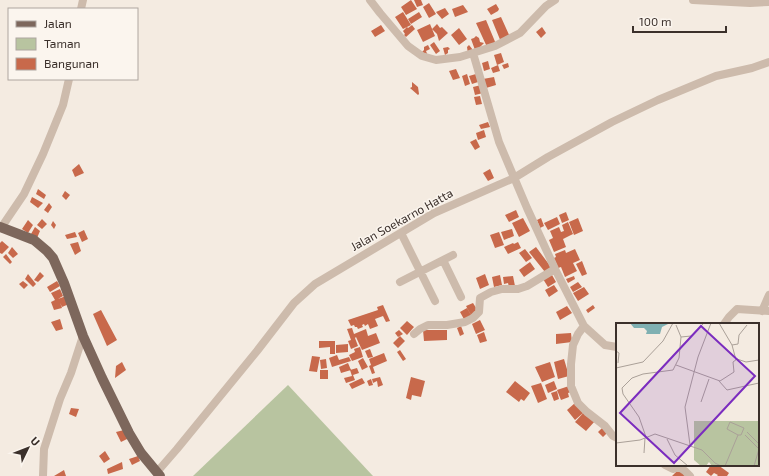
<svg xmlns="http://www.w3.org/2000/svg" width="769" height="476" viewBox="0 0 769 476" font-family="'Exo 2',sans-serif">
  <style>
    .green { fill: #b8c4a0 }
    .building { fill: #c8694b }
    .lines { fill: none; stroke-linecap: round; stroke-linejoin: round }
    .minor { stroke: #cdbbac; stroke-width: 8 }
    .major { stroke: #7d675c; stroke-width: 10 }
    .labels { text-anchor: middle; stroke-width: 3; stroke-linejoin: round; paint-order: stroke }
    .street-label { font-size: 12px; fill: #3b302b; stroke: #fbf5ee }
    .inset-road { fill: none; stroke: #aaa098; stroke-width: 1 }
    .view { fill: #7b2cbf; fill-opacity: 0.15; stroke: #7b2cbf; stroke-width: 2 }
    .inset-edge { fill: none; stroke: #3b302b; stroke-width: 2 }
  </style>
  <rect width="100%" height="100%" fill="#f4ebe1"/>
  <!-- green -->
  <path class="green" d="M288 385 373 476H193Z"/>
  <!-- building -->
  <path class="building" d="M411 0 417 9 406 15 401 7Z
    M414 0H421L423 5 417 7Z
    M429 3 436 14 429 18 423 7Z
    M496 4 499 9 498 11 491 15 487 9Z
    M463 5 468 12 455 17 452 9Z
    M445 8 449 14 442 19 436 12Z
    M403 12 411 25 403 29 395 17Z
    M419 12 422 17 411 24 408 19Z
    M501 17 510 37 501 42 492 20Z
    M486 20 496 44 487 47 476 23Z
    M430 24 435 36 423 42 417 30Z
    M437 24 440 28 442 27 448 33 439 41 437 34 432 29Z
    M381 25 385 31 375 37 371 31Z
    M412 25 415 29 406 37 404 35 405 34 403 31 407 27 408 28Z
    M542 27 546 33 541 38 536 32Z
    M459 28 467 39 459 45 451 35Z
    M476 36 479 38 480 42 484 43 479 48 475 50 471 39 474 38Z
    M434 42 440 51 436 54 430 45Z
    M428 45 430 49 426 51 428 56 421 53 424 50V47Z
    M469 45 473 50 468 54 467 47Z
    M448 47 450 49 448 50V53L445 55 443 48Z
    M501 53 504 62 497 65 494 55Z
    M488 61 490 69 484 71 482 63Z
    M508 63 509 67 504 69 502 65Z
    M498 65 500 71 493 73 491 68Z
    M456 69 460 78 453 80 449 71Z
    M467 74 470 84 465 86 462 76Z
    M476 74 478 82 472 84 469 76Z
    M494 77 496 85 486 88 483 79Z
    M412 82 418 87 419 94 418 95 410 88 412 87Z
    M481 85 483 93 475 95 473 87Z
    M480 96 482 104 476 105 474 97Z
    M488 122 490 127 481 129 479 125Z
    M484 130 486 137 478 140 476 133Z
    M476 139 480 147 475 150 470 142Z
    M79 164 84 173 75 177 72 170Z
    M490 169 494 178 488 181 483 173Z
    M38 189 46 195 44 199 36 194Z
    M65 191 70 195 66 200 62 196Z
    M32 197 43 203 38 208 30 202Z
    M49 203 52 207 48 213 44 210Z
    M516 210 519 217 509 222 505 215Z
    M566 212 569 220 562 223 559 215Z
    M557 217 560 224 548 230 544 223Z
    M523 218 530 231 519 237 512 223Z
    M541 218 544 226 540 228 537 220Z
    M578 218 583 231 574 235 569 222Z
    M42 219 47 224 42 229 37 225Z
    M28 220 33 225 28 233 22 229Z
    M53 221 56 225 54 229 51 225Z
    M568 222 573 234 563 239 566 247 554 252 549 240 553 238 550 231 559 227 561 232 564 231 562 225Z
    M35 227 40 231 37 238 31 234Z
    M512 229 514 236 504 240 501 232Z
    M84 230 88 239 82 242 78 233Z
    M75 232 77 237 67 239 65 235Z
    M499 232 504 245 495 248 490 235Z
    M2 241 9 247 2 254 0 253V243Z
    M78 242 81 251 75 255 70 244Z
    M518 242 521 248 508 254 504 247 513 243 514 244Z
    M12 247 18 254 13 258 8 253Z
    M536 247 551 267 545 272 529 252Z
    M525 249 532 258 526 262 519 253Z
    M575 249 580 260 573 263 577 271 565 277 561 267 558 268 554 258 556 257 555 254 565 250 566 253Z
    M6 254 12 262 10 264 3 257Z
    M582 261 587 274 582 276 576 264Z
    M530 262 535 269 524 277 519 270Z
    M40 272 44 276 38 282 34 280Z
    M28 274 36 284 33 287 25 279Z
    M485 274 489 285 480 289 476 278Z
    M500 275 502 285 494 287 492 277Z
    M552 275 556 282 548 287 543 279Z
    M513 276 515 286 509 287 508 283 504 284 503 277Z
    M574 276 575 279 568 283 566 279Z
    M23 281 28 285 24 289 19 284Z
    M57 281 60 286 50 292 47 287Z
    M578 282 582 287 573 292 570 287Z
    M554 285 558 291 549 297 545 290Z
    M584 287 589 294 578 301 573 293Z
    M60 289 63 296 58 299 66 296 69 304 62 307 60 303 62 308 54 310 51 302 55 300 51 293Z
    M473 303 478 311 471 315 466 306Z
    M383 305 390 321 386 322 383 316 375 319 378 326 370 329 368 324 365 326 364 324 362 325 363 327 358 329 357 327H355L354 325 351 326 348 320 378 310 377 307Z
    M593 305 595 308 588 313 586 310Z
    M567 306 572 313 560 320 556 312Z
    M467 308 472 317 465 321 460 312Z
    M101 310 117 340 107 346 93 314Z
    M60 319 63 329 56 331 51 322Z
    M480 320 485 330 476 334 472 324Z
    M407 321 414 327 407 335 400 328Z
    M461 326 464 334 460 336 457 328Z
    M352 328 354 334 366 329 368 336 376 333 380 343 362 350 356 337 355 338 358 346 351 349 348 341 351 340 347 329Z
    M399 330 403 334 398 337 395 333Z
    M423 330H447V340L424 341Z
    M484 332 487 341 480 343 477 335Z
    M571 333 572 342 556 344V334Z
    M400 336 405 341 398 348 393 343Z
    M319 341H335V354H330V347L319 348Z
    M348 344V352L336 353V345Z
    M360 347 363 357 352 361 349 355 355 352 354 349Z
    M370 349 373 357 368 358 365 351Z
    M400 350 406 359 403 361 397 352Z
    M384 353 387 361 373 367 375 373 372 374 369 366 371 365 369 359Z
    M337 355 339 360 349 357 351 361 332 367 329 358Z
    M312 356 320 357 317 372 309 371Z
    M363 358 368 367 362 370 358 361Z
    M326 359 327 368 321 369 320 360Z
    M564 359 569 376 558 379 554 362Z
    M122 362 126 370 115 378 116 366Z
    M550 362 555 377 542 382 535 367Z
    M348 363 351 370 341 373 339 367Z
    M357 368 359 373 353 375 355 380 346 383 344 378 352 376 350 370Z
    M320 370H328V379H320Z
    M380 377 383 385 378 387 377 381 373 383 372 379Z
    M411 377 425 381 421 397 412 395 411 400 406 398Z
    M362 378 365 383 352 389 349 384Z
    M371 379 373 385 369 386 367 381Z
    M515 381 530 393 524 401 521 399 519 402 506 392Z
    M554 381 557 389 548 393 545 385Z
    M541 383 547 399 538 403 531 386Z
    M569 386 571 392 568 393 569 397 561 400 557 390Z
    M557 391 559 399 554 401 551 393Z
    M575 403 583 413 575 420 567 410Z
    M71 408 79 409 76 417 69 414Z
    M585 411 595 421 586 431 575 422Z
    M604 426 609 431 603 437 598 432Z
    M124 430 129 438 121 442 116 432Z
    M105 451 110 459 104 463 99 456Z
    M138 456 140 461 132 465 129 459Z
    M122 462 123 469 108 474 107 469Z
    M711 465H718L729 473 727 476H717L718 475 714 473 711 476 706 472Z
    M679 469 687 476H672Z
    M64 470 66 476H54Z"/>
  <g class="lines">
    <!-- minor -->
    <path class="minor" d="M370 0 380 13 408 46 422 56 436 60 460 57 495 46 520 33 546 6 555 0
      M693 0 750 3 769 2
      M81 9 83 0
      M473 53 499 142 527 208 555 269 584 326 605 345 617 347
      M1 228 24 194 43 154 63 105 69 79
      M401 233 435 301
      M443 260 461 297
      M400 282 453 255
      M762 311 769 295
      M724 324 729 317 737 309 769 311
      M584 326 578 334 573 345 571 364V386L578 403 587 412 605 426 613 436 617 438
      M414 334 420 329 428 325H447L465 322 473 318 479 312 480 298 491 292 502 289H518L527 286 555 269
      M665 465 673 469 679 467 685 471 690 476
      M157 472 177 449 257 351 294 303 315 284 434 213 514 178 548 157 612 122 658 100 716 76 752 68 769 62
      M43 476 44 449 60 399 71 373 83 336"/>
    <!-- major -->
    <path class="major" d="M0 227 34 240 47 251 53 258 64 283 83 336 102 378 129 433 141 453 160 476"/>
  </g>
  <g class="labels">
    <!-- street labels -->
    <g class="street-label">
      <text transform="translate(402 220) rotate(-29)" y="4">Jalan Soekarno Hatta</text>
    </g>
  </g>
  <!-- overview -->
  <g transform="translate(616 323)">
    <rect width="143" height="143" fill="#f4ebe1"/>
    <path d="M78 98H143V143H96L93 139 90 143H85L78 137Z" fill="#b8c4a0"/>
    <path d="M14 0H54L46 4 44 11H30L31 8 28 5H18Z" fill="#7fb0b2"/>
    <path class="inset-road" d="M103 0 116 22 120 37M60 2 65 14M116 22 122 21 123 12 131 2M0 28 3 30 2 40M60 42 104 58 118 49 117 39 121 36 130 39 143 37M0 45 27 39 47 18 57 0M103 58 111 67 143 60M85 79 93 56M131 109 143 121M129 112 143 126 138 143M30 114 23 94 7 71 6 65 16 55 27 51 57 47 63 35 65 14 75 13 88 0M51 116 59 132 72 143M0 120 24 117 39 111 86 127 99 140 105 143M74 122 69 84 82 34 95 0M28 130 29 115M109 143 122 112H125L128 105 114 99 111 106 122 112"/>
    <path class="view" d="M85 3 139 53 58 140 4 90Z"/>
    <rect width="143" height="143" class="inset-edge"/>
  </g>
  <!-- legend -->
  <rect x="8" y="8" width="130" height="72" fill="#fbf5ee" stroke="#aea6a0"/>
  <rect x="16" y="21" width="20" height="6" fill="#7d675c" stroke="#aea6a0"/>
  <text x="44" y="28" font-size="12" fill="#3b302b">Jalan</text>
  <rect x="16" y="38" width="20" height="12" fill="#b8c4a0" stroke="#aea6a0"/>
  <text x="44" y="48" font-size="12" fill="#3b302b">Taman</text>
  <rect x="16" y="58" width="20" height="12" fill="#c8694b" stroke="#aea6a0"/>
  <text x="44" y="68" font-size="12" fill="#3b302b">Bangunan</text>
  <!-- north arrow -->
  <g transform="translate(28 448) rotate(47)" stroke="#fbf5ee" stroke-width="3" paint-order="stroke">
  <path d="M0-3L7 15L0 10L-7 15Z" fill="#3b302b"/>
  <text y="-6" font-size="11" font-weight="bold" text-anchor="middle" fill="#3b302b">U</text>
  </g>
  <!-- scale -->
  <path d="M633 26v6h93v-6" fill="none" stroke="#3b302b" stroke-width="2"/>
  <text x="639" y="26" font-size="12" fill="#3b302b" stroke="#fbf5ee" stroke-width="3" paint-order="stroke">100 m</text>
</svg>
